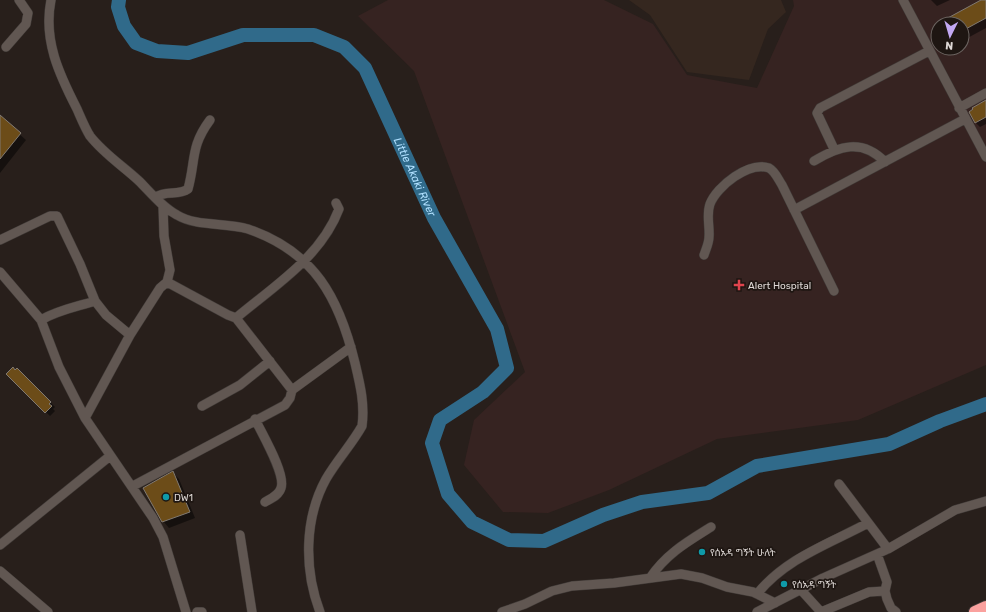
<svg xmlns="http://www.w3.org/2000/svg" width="986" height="612" viewBox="0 0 986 612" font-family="Rubik,'Noto Sans Ethiopic',sans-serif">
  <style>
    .built { fill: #35271f }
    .medical { fill: #362321; fill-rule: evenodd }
    .shadow { fill: #0007 }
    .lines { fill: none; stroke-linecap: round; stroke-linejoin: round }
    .river { stroke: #306a8a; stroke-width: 14 }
    .building { fill: #6c4c18; stroke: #807971 }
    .minor-casing { stroke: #413b38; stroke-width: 10 }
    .highway-casing { stroke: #413b38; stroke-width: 14 }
    .minor { stroke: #615752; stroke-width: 9 }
    .highway { stroke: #faa19e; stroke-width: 12 }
    .health-dot { fill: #e0444e; stroke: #1e1612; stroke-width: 1.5 }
    .culture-dot { fill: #0f9aa8; stroke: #1e1612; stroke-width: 1.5 }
    .labels { text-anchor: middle; stroke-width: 3.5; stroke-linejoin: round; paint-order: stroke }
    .poi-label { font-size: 10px; fill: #ded8d5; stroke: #1e1612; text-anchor: start }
    .water-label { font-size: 11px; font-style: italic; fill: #b0e0ff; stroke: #1e1612 }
  </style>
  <rect width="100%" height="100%" fill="#281f1b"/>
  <!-- built -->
  <path class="built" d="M629 0H781L786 12 768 29 749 80 687 72 650 15Z"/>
  <!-- medical -->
  <path class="medical" d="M388 0H604L653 24 687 75 757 88 794 6 793 0H986V365L858 420 717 439 609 490 548 513 503 512 464 465 474 420 525 372 414 71 358 16ZM938 24H962V48H938Z"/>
  <!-- shadow -->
  <path class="shadow" d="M931 0H950L937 6Z
    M983 0H986V28L962 41V24H950Z
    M986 101V124L980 127 975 122Z
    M0 117 26 140 0 173Z
    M17 369 55 407 53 409 55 411 50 416 8 374Z
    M173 473 179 479 195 518 169 528 163 521Z"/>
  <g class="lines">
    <!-- river -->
    <path class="river" id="s1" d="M119 0 118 7 124 26 136 43 157 51 188 53 243 35H314L344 47 365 68 434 218 497 329 507 368 483 392 440 420 432 443 448 494 472 522 509 540 544 541 603 515 642 502 708 493 757 466 889 444 940 421 986 404"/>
  </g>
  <!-- building -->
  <path class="building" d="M981 0H986V18L962 31V24H949L946 19Z
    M986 100V117L975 123 969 112 973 109 972 108Z
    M0 115 21 133 0 159Z
    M13 367 15 370 17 368 51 402 49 404 52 406 45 413 6 374Z
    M173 471 190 512 162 522 143 488Z"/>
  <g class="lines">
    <!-- minor casing -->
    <g class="minor-casing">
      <path id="minor" d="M51 0C43 40 59 74 77 109 81 118 85 128 90 136 104 154 123 166 139 181 151 193 162 207 177 215 197 227 225 222 248 229 315 252 339 298 355 363 360 384 365 404 362 426 352 444 337 460 326 479 304 519 304 570 320 612
        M903 0 986 157
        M6 47 26 24 28 13 19 0
        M959 108 986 93
        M834 149 817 113 820 108 929 51
        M814 161C839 146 862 138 885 162
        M156 197C166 190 178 196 188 189 196 160 190 147 210 120
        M794 210 965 119
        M0 240 50 216H57L80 264 95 301 106 315 130 335
        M704 255C706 249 709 243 709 237 710 226 706 215 710 204 717 186 749 161 769 168 775 171 778 179 782 185L834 291
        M0 272 41 320 59 367 85 418 153 518 163 537 186 612
        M167 282 228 315 236 318 292 390
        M236 318C274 286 321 257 339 209L336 203
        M41 320C58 310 76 307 95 301
        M202 406 240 385 270 361
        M85 418 130 335 160 288 167 282 170 270 164 236 163 206
        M255 419C262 434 286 474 281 488 279 495 272 498 265 502
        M839 484 888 549
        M133 486 285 405 290 398 292 390 351 347
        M240 535 252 612
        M0 545 110 456
        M877 554 887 582 885 591 887 599 891 608 896 612
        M0 571 48 612
        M650 578C666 554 687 542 711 527
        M801 590 821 612
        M757 594C786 558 829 544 868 523
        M197 612H202
        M502 612 525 604 552 591 572 586 614 583 681 574 702 578 727 587 753 592 775 603
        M757 612 823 578 888 549 955 510 986 501
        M821 612 869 592 885 591"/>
    </g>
    <!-- highway casing -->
    <g class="highway-casing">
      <path id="highway" d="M975 612 986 607"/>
    </g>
    <!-- minor -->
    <use href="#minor" class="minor"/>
    <!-- highway -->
    <use href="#highway" class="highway"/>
  </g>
  <!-- markers -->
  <path class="health-dot" d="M737 279h4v4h4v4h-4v4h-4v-4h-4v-4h4z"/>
  <g class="culture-dot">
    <circle cx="166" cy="497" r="4"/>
    <circle cx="702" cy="552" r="4"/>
    <circle cx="784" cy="584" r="4"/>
  </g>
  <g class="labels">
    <!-- poi labels -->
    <g class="poi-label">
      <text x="748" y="289">Alert Hospital</text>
      <text x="174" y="501">DW1</text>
      <text x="710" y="556">የሰአዳ ግኝት ሁለት</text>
      <text x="792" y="588">የሰአዳ ግኝት</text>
    </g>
    <!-- water labels -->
    <g class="water-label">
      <text dy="4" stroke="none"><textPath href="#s1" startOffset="412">Little Akaki River</textPath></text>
    </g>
  </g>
  <!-- north arrow -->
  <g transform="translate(950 36) rotate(185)"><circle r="19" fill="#1e1612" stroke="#6b6460"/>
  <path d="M0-3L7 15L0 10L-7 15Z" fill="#c2a8f2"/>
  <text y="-6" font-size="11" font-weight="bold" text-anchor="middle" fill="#ded8d5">N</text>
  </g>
</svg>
